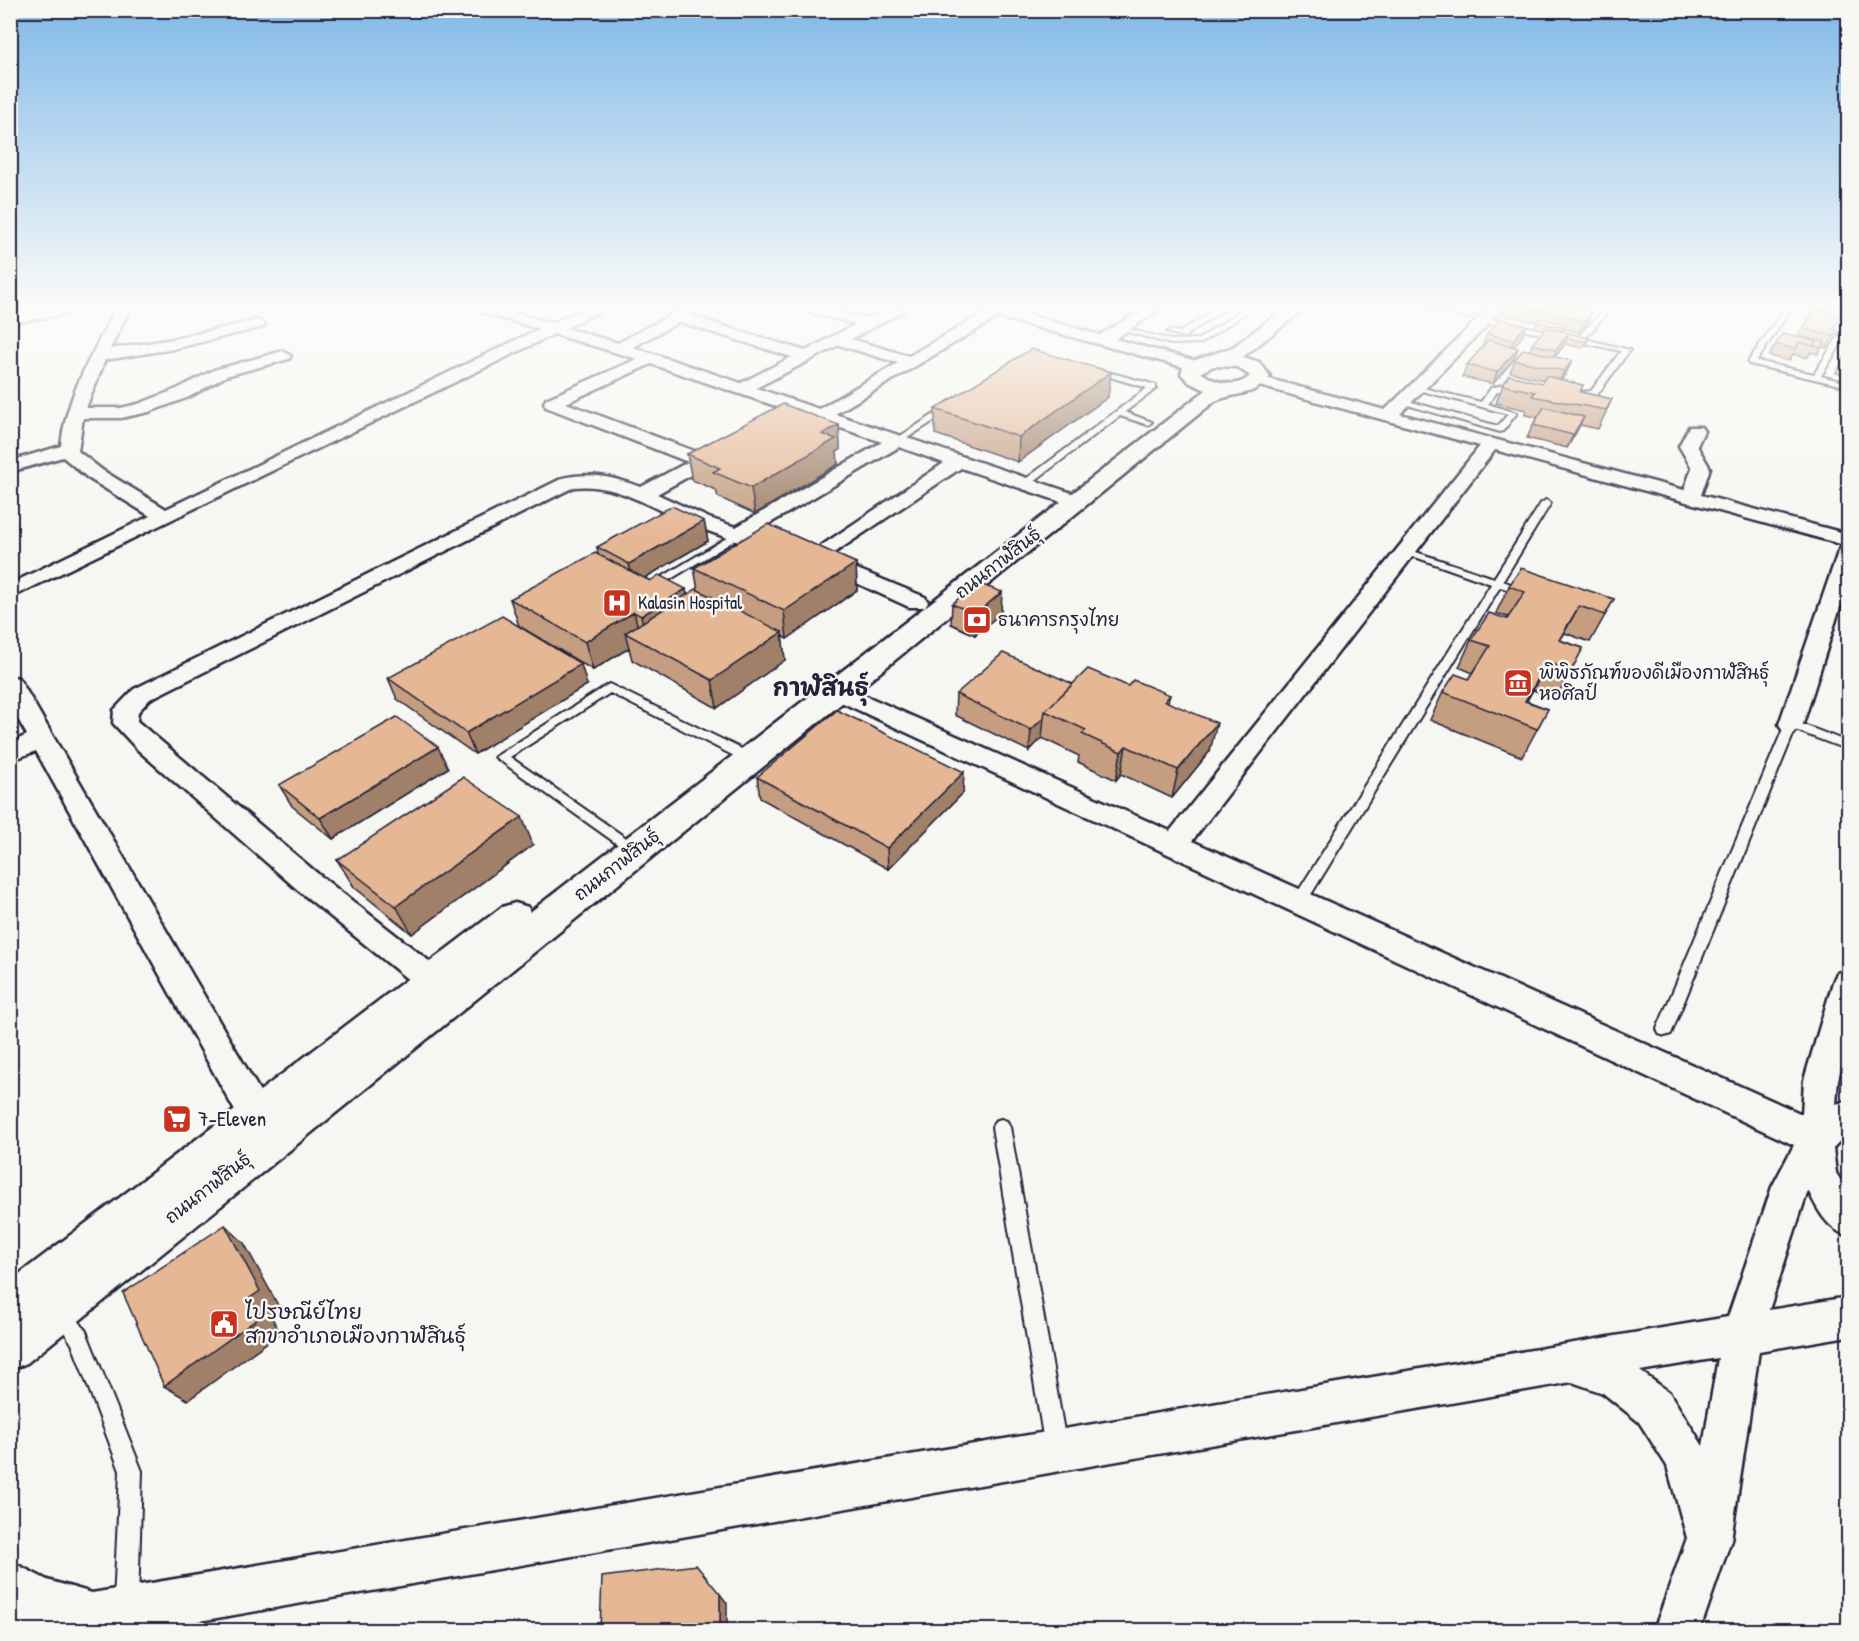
<svg xmlns="http://www.w3.org/2000/svg" width="1859" height="1641" viewBox="0 0 1859 1641" font-family="'Patrick Hand','Playpen Sans Thai',sans-serif">
  <style>
    .lines { fill: none; stroke-linecap: round; stroke-linejoin: round }
    .service-casing { stroke: #22223b; stroke-width: 4 }
    .minor-casing { stroke: #22223b; stroke-width: 5 }
    .tertiary-casing { stroke: #22223b; stroke-width: 5 }
    .secondary-casing { stroke: #22223b; stroke-width: 5 }
    .service { fill: #f6f6f2; fill-rule: evenodd }
    .minor { fill: #f6f6f2; fill-rule: evenodd }
    .tertiary { fill: #f6f6f2; fill-rule: evenodd }
    .secondary { fill: #f6f6f2; fill-rule: evenodd }
    .wall { fill: #c59d80; stroke: #22223b; stroke-width: 1.5 }
    .shaded-wall { fill: #a08068; stroke: #22223b; stroke-width: 1.5 }
    .building { fill: #e5b795; stroke: #22223b; stroke-width: 1.5 }
    .labels { text-anchor: middle; stroke-width: 5; stroke-linejoin: round; paint-order: stroke }
    .street-label { font-size: 18px; fill: #22223b; stroke: #f6f6f2 }
    .poi-label { font-size: 18px; fill: #22223b; stroke: #f6f6f2; text-anchor: start }
    .near-poi-label { font-size: 21px; fill: #22223b; stroke: #f6f6f2; text-anchor: start }
    .district-label { font-size: 24px; font-weight: bold; fill: #22223b; stroke: #f6f6f2 }
  </style>
  <rect width="100%" height="100%" fill="#f6f6f2"/>
  <filter id="ink" filterUnits="userSpaceOnUse"><feTurbulence type="fractalNoise" baseFrequency=".0167" numOctaves="2"/><feDisplacementMap in="SourceGraphic" scale="12" xChannelSelector="R" yChannelSelector="G"/><feConvolveMatrix kernelMatrix="1 2 1 2 8 2 1 2 1" color-interpolation-filters="sRGB"/></filter>
  <g filter="url(#ink)">
    <g class="lines">
      <!-- service casing -->
      <g class="service-casing">
        <path id="service" d="M1216 309H1224L1184 337 1167 332 1171 330 1180 332Z
          M1243 309H1251L1201 343 1171 344 1117 329 1121 327 1171 340 1199 339Z
          M1425 309H1437L1578 337 1604 309H1610L1585 339 1630 350 1597 395 1571 397H1568V393L1591 391 1621 351Z
          M1784 309H1791L1757 361 1814 374 1843 329H1848V333L1821 376 1848 383V387L1749 364 1748 362Z
          M1093 368 1156 385V389L1125 412 1152 422 1148 425 1120 416 1029 485H1023V481L1147 388 1093 372Z
          M1517 381 1521 383 1520 385 1497 392 1488 404 1517 413 1503 431 1500 432 1397 402 1401 399 1498 426 1508 414 1411 388 1415 386 1481 402 1491 388Z
          M947 406 954 408 901 442 894 440Z
          M1546 500 1551 503 1503 581 1531 592 1526 595 1500 587 1304 906H1294L1292 902 1294 898 1491 584 1401 552 1402 550H1410L1494 578 1541 503Z
          M738 531 742 532V536L656 588 652 589 647 586Z
          M609 684 756 756 757 759 751 763 746 762 610 693 510 757 639 847 641 851 639 855 634 856 495 757Z
          M1791 720 1848 742V750L1795 730 1673 1029 1671 1034 1665 1036 1659 1034 1657 1029 1785 724Z
          M1001 1119 1007 1121 1010 1127 1067 1448 1063 1455 1056 1459 1049 1455 1045 1448 992 1127 995 1121Z
          M62 1304 69 1307 86 1331 142 1471 138 1603 134 1611 126 1615 118 1611 114 1603 120 1471 72 1344 52 1314 55 1307Z"/>
      </g>
      <!-- minor casing -->
      <g class="minor-casing">
        <path id="minor" d="M116 309H130L110 349 173 339 258 320 265 324 263 327 173 349 105 360 86 408H121L138 404 177 389 214 370 283 351 291 356 289 359 226 376 189 397 149 412 121 418H83L78 451 102 470 166 509 539 329 481 312 479 309H500L552 323 583 309H600L598 312 566 328 618 343 682 309H699L690 316 805 351 856 324 808 312 806 309H829L868 318 887 309H904L902 312 851 339 909 356 984 313 979 309H1008L1100 335 1144 309H1160L1115 339 1200 362 1202 365 1194 370 998 317 835 414 1084 497 1087 501 1084 505H1070L961 468 828 557 925 597 928 602 925 607H909L815 564 806 562 803 558 944 463 899 447 755 532 790 544 793 548 790 552 783 554C754 547 723 537 695 526 655 511 619 482 574 487L150 699 138 712 137 721 318 874 443 972 447 981 443 990 432 994 421 990 298 890 138 750 113 723 114 710 134 689 563 478C590 471 616 478 641 487L688 462 546 407 544 403 546 399 637 359 554 334 10 598V584L150 516 88 478 63 457 10 472V461L61 446C66 396 93 352 116 309ZM679 322 792 357 741 383 633 347ZM839 345 898 363 819 409 756 388ZM651 364 882 442 736 527 709 518 657 494 720 459 723 455 720 451 714 450 702 454 566 403Z
          M1488 309H1503L1400 414 1684 490 1692 468 1679 446 1689 427H1701L1704 431 1697 446 1710 468 1701 495 1848 534V582L1803 724 1800 730 1791 732 1782 730 1779 724 1838 552 1841 548 1848 546 1495 450 1192 841 1802 1114 1804 1080 1833 982 1837 973 1848 969V1039L1838 1080 1836 1104 1848 1100V1132L1833 1148 1836 1173 1848 1192V1236C1827 1229 1817 1209 1808 1190L1769 1310 1848 1297V1336L1759 1351 1731 1540 1700 1630H1654L1687 1538 1667 1466 1639 1422 1603 1393 1572 1382 148 1630H10V1561L47 1580 92 1593 1728 1317 1772 1187 1794 1145 828 696 824 691 828 686 836 683 844 686 1170 831 1480 446 1252 384 1250 381 1258 376 1385 410ZM1718 1358 1703 1446 1669 1392 1640 1371Z
          M10 676 18 678 22 683 269 1107 280 1118 285 1129 280 1140 268 1145 256 1140 245 1129 36 751 10 761V743L27 735 10 705Z"/>
      </g>
      <!-- tertiary casing -->
      <g class="tertiary-casing">
        <path id="tertiary" d="M35 309H74L65 314 10 323V313Z"/>
      </g>
      <!-- secondary casing -->
      <g class="secondary-casing">
        <path id="secondary" d="M1284 309H1304L1243 357 1259 362 1270 376C1256 397 1236 392 1215 401L27 1363 10 1370V1281L502 907 515 903 528 907 530 912 1206 390 1190 383 1181 374 1184 364 1233 347ZM1214 366 1237 367 1250 376C1237 389 1214 383 1201 372Z"/>
      </g>
      <!-- service -->
      <use href="#service" class="service"/>
      <!-- minor -->
      <use href="#minor" class="minor"/>
      <!-- tertiary -->
      <use href="#tertiary" class="tertiary"/>
      <!-- secondary -->
      <use href="#secondary" class="secondary"/>
    </g>
    <!-- wall -->
    <path class="wall" d="M1506 309H1585H1584L1592 311 1587 323 1579 332 1564 329 1562 332 1589 338 1586 344 1583 348 1565 344 1555 357 1572 361 1566 373 1561 380 1583 385 1580 392 1612 399 1598 429 1580 425 1567 448 1527 438 1533 425 1537 417 1525 415 1526 410 1496 403 1503 385 1542 383 1544 380 1510 372 1515 360 1530 351 1532 344 1544 330 1535 327 1537 322 1504 315Z
      M1815 309H1848V319L1840 317 1833 329 1837 330 1827 348 1822 347 1818 354 1811 352 1807 358 1793 354 1789 361 1769 356 1782 334 1798 336 1814 311H1813Z
      M1487 334 1522 337 1513 346 1518 348 1514 359 1493 384 1462 377 1467 365 1484 345H1483Z
      M1848 350V376L1836 373Z
      M1111 372 1108 397 1018 462 935 434V409Z
      M839 425 840 450 837 452 838 464 755 514 718 497 716 490 692 480 687 454Z
      M704 521 708 541 644 578 687 594 698 590 694 568 856 563 857 590 787 639 782 636 785 660 717 708 632 660 629 648 593 670 519 626 510 599 598 554 597 547Z
      M1509 586 1614 599 1590 642 1565 633 1560 640 1583 648 1556 698 1533 690 1527 701 1548 709 1522 757 1430 720 1443 692 1469 679 1473 673 1459 667 1471 640 1507 619 1508 617 1496 613Z
      M952 604 1001 613 975 635 951 624Z
      M388 678 587 685 475 754 397 699Z
      M1073 684 1128 686 1170 695 1168 702 1210 751 1172 798 1121 774 1116 780 1078 762 1079 756 1042 738 1029 751 955 715 956 694Z
      M448 768 333 839 292 806 279 785Z
      M757 777 963 793 888 869 760 798Z
      M533 845 412 934 354 887 337 860Z"/>
    <!-- shaded-wall -->
    <path class="shaded-wall" d="M1592 311 1587 323 1579 332 1584 321Z
      M1526 325 1522 337 1509 351 1513 340Z
      M1569 333 1564 345 1551 362 1556 350Z
      M1518 348 1514 359 1493 384 1497 372Z
      M1572 361 1566 373 1559 383 1564 371Z
      M1111 372 1108 397 1018 462 1019 437Z
      M1584 417 1578 429 1567 448 1573 435Z
      M839 425 840 450 837 452 838 464 755 514 751 488 822 434Z
      M704 521 708 541 634 584 629 564Z
      M856 563 857 590 787 639 784 611Z
      M686 589 691 617 648 644 641 616Z
      M1002 592 1001 613 975 635 976 614Z
      M1579 606 1533 690 1515 720 1559 640Z
      M634 612 641 640 625 633 629 648 593 670 585 642Z
      M782 632 785 660 717 708 712 680Z
      M581 664 587 685 475 754 466 733Z
      M1044 717 1042 738 1029 751 1031 730Z
      M1217 723 1210 751 1172 798 1178 770Z
      M1126 746 1121 774 1116 780 1121 752Z
      M438 747 448 768 333 839 320 818Z
      M964 772 963 793 888 869 887 848Z
      M522 817 533 845 412 934 396 906Z
      M225 1225 244 1243 279 1307 270 1314 280 1333 188 1400 164 1386 250 1298Z
      M720 1594 727 1603V1630H720Z"/>
    <!-- building -->
    <path class="building" d="M1530 309H1580L1592 311 1584 321Z
      M1815 310 1841 316 1833 329 1837 330 1834 336 1803 329Z
      M1540 318 1567 324 1563 328 1537 322Z
      M1501 319 1526 325 1513 340 1487 334Z
      M1546 328 1569 333 1556 350 1532 344Z
      M1569 333 1589 338 1586 342 1567 338Z
      M1782 334 1817 341 1814 346 1799 342 1796 349 1776 344Z
      M1797 336 1825 342 1822 348 1814 346 1817 341Z
      M1488 340 1518 348 1497 372 1467 365Z
      M1031 349 1111 372 1019 437 935 409Z
      M1523 349 1572 361 1564 371 1515 360Z
      M1509 375 1542 383 1546 376 1583 385 1580 392 1612 399 1606 410 1532 396 1535 392 1503 385Z
      M783 404 839 425 822 434 836 439 751 488 713 472 720 468 687 454Z
      M1544 407 1584 417 1573 435 1533 425Z
      M672 506 704 521 629 564 597 547Z
      M768 524 856 563 784 611 694 568Z
      M595 553 650 581 659 575 686 589 641 616 634 612 585 642 510 599Z
      M1521 568 1614 599 1605 615 1579 606 1559 640 1583 648 1571 671 1548 662 1525 701 1548 709 1537 729 1443 692 1455 674 1469 679 1490 646 1471 640 1489 613 1507 619 1525 592 1509 586Z
      M977 583 1002 592 976 614 952 604Z
      M696 589 782 632 712 680 625 633Z
      M502 616 581 664 466 733 388 678Z
      M1003 653 1073 684 1045 711 1044 717 1031 730 956 694Z
      M1088 669 1128 686 1133 680 1170 695 1165 701 1217 723 1178 770 1126 746 1121 752 1082 734 1086 730 1045 711Z
      M837 710 964 772 887 848 757 777Z
      M397 717 438 747 320 818 279 785Z
      M463 777 522 817 396 906 337 860Z
      M225 1225 260 1291 250 1298 260 1317 164 1386 123 1293Z
      M696 1565 720 1594V1630H600L602 1577Z"/>
  </g>
  <!-- sky -->
  <linearGradient id="sky" x2="0" y2="1"><stop stop-color="#81b9e8"/><stop offset="0.57" stop-color="#fbfbf9"/><stop offset="1" stop-color="#fbfbf9" stop-opacity="0"/></linearGradient>
  <rect width="1859" height="538" fill="url(#sky)"/>
  <!-- icons -->
  <defs>
    <g id="hospital-square" transform="scale(1.5)"><rect x="-9" y="-9" width="18" height="18" rx="4" fill="#c8321e" stroke="#f6f6f2"/><path d="M-5-5h3v3.5h4V-5h3V5h-3V1.5h-4V5h-3Z" fill="#fff"/></g>
    <g id="bank-square" transform="scale(1.5)"><rect x="-9" y="-9" width="18" height="18" rx="4" fill="#c8321e" stroke="#f6f6f2"/><path d="M-6-4H6V4H-6ZM0-2.3a2.3 2.3 0 1 0 0 4.6a2.3 2.3 0 1 0 0-4.6Z" fill="#fff"/></g>
    <g id="museum-square" transform="scale(1.5)"><rect x="-9" y="-9" width="18" height="18" rx="4" fill="#c8321e" stroke="#f6f6f2"/><path d="M0-6L6-3V-2H-6V-3ZM-5-1h2V3h-2ZM-1-1h2V3h-2ZM3-1h2V3H3ZM-6 4H6V6H-6Z" fill="#fff"/></g>
    <g id="supermarket-square" transform="scale(1.5)"><rect x="-9" y="-9" width="18" height="18" rx="4" fill="#c8321e" stroke="#f6f6f2"/><path d="M-6-5.5h2.5l.6 2H6L4.5 2H-2.5L-4.4-4H-6ZM-1.5 3.2a1.3 1.3 0 1 0 .1 0ZM3 3.2a1.3 1.3 0 1 0 .1 0Z" fill="#fff"/></g>
    <g id="civic-square" transform="scale(1.5)"><rect x="-9" y="-9" width="18" height="18" rx="4" fill="#c8321e" stroke="#f6f6f2"/><path d="M-.6-6.5H3V-4.5H.6V-3L4-1V1h2V6H-6V1h2V-1L-.6-3ZM-1.2 2.5V6h2.4V2.5Z" fill="#fff"/></g>
  </defs>
  <g fill-rule="evenodd">
    <use href="#hospital-square" x="617" y="603"/>
    <use href="#bank-square" x="977" y="620"/>
    <use href="#museum-square" x="1518" y="683"/>
    <use href="#supermarket-square" x="177" y="1119"/>
    <use href="#civic-square" x="224" y="1324"/>
  </g>
  <g class="labels">
    <!-- street labels -->
    <g class="street-label">
      <text transform="translate(998 563) rotate(-38)" y="6">ถนนกาฬสินธุ์</text>
      <text transform="translate(617 865) rotate(-38)" y="6">ถนนกาฬสินธุ์</text>
      <text transform="translate(208 1188) rotate(-38)" y="6">ถนนกาฬสินธุ์</text>
    </g>
    <!-- poi labels -->
    <g class="poi-label">
      <text x="638" y="609">Kalasin Hospital</text>
      <text x="998" y="626">ธนาคารกรุงไทย</text>
      <text x="1539" y="679">พิพิธภัณฑ์ของดีเมืองกาฬสินธุ์<tspan x="1539" dy="21">หอศิลป์</tspan></text>
    </g>
    <!-- near-poi labels -->
    <g class="near-poi-label">
      <text x="198" y="1126">7-Eleven</text>
      <text x="245" y="1319">ไปรษณีย์ไทย<tspan x="245" dy="24">สาขาอำเภอเมืองกาฬสินธุ์</tspan></text>
    </g>
    <!-- district labels -->
    <g class="district-label">
      <text x="821" y="696">กาฬสินธุ์</text>
    </g>
  </g>
  <!-- margin -->
  <rect width="1859" height="1641" fill="none" stroke="#f6f6f2" stroke-width="36"/>
  <rect x="18" y="18" width="1823" height="1605" fill="none" stroke="#22223b" stroke-width="2" filter="url(#ink)"/>
</svg>
